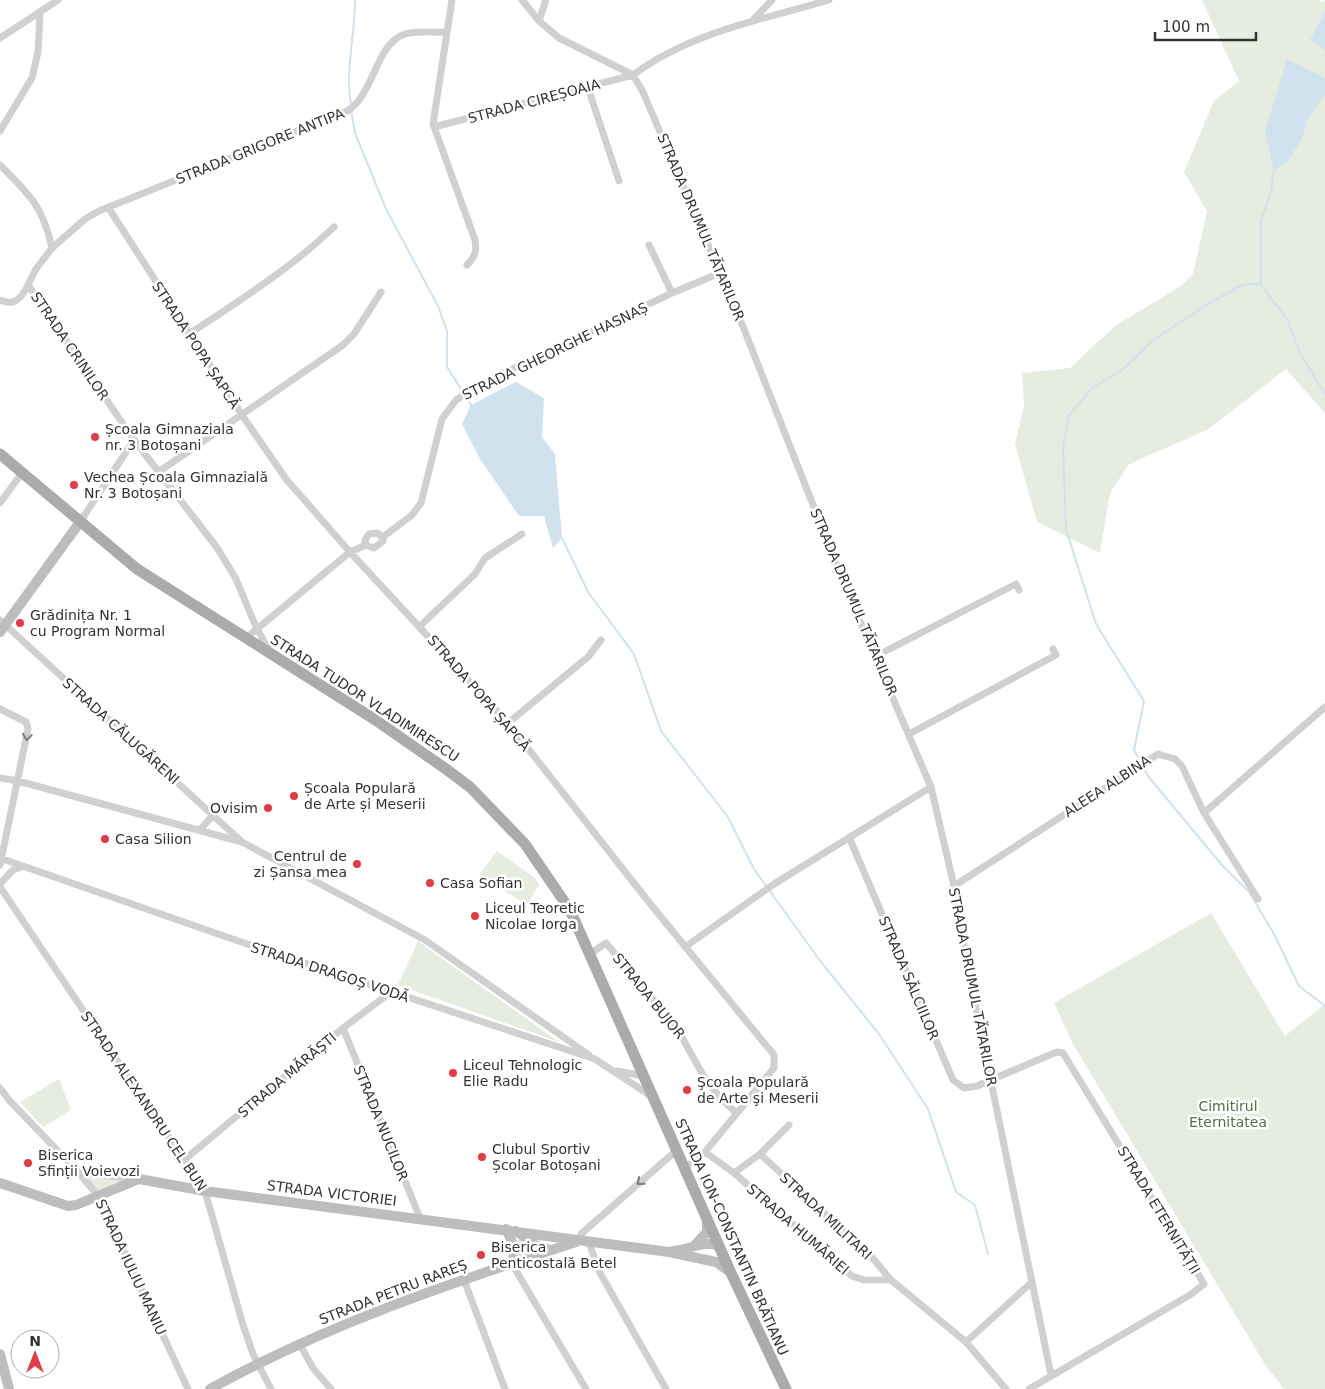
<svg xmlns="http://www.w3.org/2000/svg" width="1325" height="1389" viewBox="0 0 1325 1389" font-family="'DejaVu Sans',sans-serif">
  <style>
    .green { fill: #e6ecdf }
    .water { fill: #cfe2ee }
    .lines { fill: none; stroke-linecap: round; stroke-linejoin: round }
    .stream { stroke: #cfe2ee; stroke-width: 2 }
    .street { stroke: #d0d0d0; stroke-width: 7 }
    .secondary { stroke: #bdbdbd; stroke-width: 10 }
    .primary { stroke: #ababab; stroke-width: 11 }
    .oneway { stroke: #7a7a7a }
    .poi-dot { fill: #e63946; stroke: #fff; stroke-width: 2 }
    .labels { text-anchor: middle; stroke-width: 5; stroke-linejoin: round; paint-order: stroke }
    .street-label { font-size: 14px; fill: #333; stroke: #fff }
    .poi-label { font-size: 14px; fill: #333; stroke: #fff; text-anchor: start }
    .park-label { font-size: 14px; fill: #56703f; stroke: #fff }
  </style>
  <rect width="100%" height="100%" fill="#fff"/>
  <!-- green -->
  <path class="green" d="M1202 0H1317L1323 2 1325 0V413L1286 369 1207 430 1129 464 1110 493 1100 553 1037 522 1015 444 1024 406 1022 373 1070 368 1115 326 1181 286 1193 274 1207 211 1184 172 1214 101 1239 81Z
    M497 851 535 878 539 885 527 905 479 875Z
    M1211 913 1285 1036 1325 1004V1389H1284L1266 1366 1073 1044 1054 1003Z
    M418 941 430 950 559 1042 398 985Z
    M59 1079 71 1110 43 1127 20 1102Z
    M87 1178 121 1181 98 1191Z
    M518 1240H520L538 1249 519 1257 517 1256Z"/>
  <!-- water -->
  <path class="water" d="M1325 11V50L1310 40Z
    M1287 59 1325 78V95L1308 119 1302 139 1287 162 1274 171 1265 132Z
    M516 382 544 398 542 437 555 454 562 538 553 548 544 516H519L480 459 462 424 471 405Z"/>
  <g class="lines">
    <!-- stream -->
    <path class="stream" d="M351 106C345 71 355 35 355 0
      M351 110 355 133 386 209 438 306 447 331V367L463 392
      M1274 169 1271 192 1261 221V284H1244L1206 305 1153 340 1121 371 1092 388 1069 415 1063 448 1066 529 1096 624 1144 701 1134 750 1148 776 1221 864 1249 892 1274 934 1299 986 1325 1006
      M1261 285 1287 319 1300 353 1325 394
      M466 396 471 405
      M562 538 588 592 634 654 661 731 728 817 754 869 766 886
      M769 890 821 962 879 1034 928 1109 956 1192 975 1205 988 1254"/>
    <!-- street -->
    <path class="street" d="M452 0 433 124 475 240C477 251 475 257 467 265
      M522 0 539 21 559 38 633 75
      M829 0C761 20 691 32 633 75L643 92 744 329 846 589 931 787 954 886 968 969 1051 1375
      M754 19 772 0
      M539 21 546 0
      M0 38 58 0
      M588 88 619 181
      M434 127 633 75
      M0 131 32 78 38 52 40 13
      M0 165C29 194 43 206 52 248L36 269 28 285 134 440 218 549 236 579 256 627 269 650
      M108 207 242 415 286 479 350 552 508 723 652 906 774 1055V1068L705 1152 685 1168
      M649 245 672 293
      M52 248 85 219 99 211 347 111C372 96 375 53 397 38 408 29 432 33 446 32
      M0 300C15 307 22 297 28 285
      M189 334C240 300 290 269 334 227
      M157 473 343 345 354 334 381 292
      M0 503 22 473
      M80 522 134 440
      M366 545 374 548 383 541V537
      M0 620 241 841
      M420 626 475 574 485 558 522 534
      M246 638 350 552 366 545 365 540 369 534 377 533 383 537 412 515 421 503 442 419 456 400 471 390 500 375 672 293 720 273
      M876 656 1016 584 1019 590
      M0 709 26 722 28 729 0 865
      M508 723 588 657 601 640
      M909 734 1056 655 1053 649
      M0 778 18 781 242 842 425 940 589 1055
      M1204 813 1325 707
      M200 830 214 814
      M849 837 953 1080 964 1088 977 1086 1047 1056 1057 1052 1063 1053 1204 1284 1190 1295 1029 1389
      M0 858 244 943 595 1059 651 1096
      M0 884 13 870 21 867
      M954 886 1158 754 1175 759 1182 766 1204 813 1258 899
      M0 887 205 1191 243 1325 253 1354 271 1389
      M685 947 774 884 931 787
      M590 954 606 943 675 1025 703 1075 717 1094 736 1113
      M343 1028 420 1218
      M617 1071 644 1076
      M0 1088 9 1100 79 1173 98 1196 188 1389
      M705 1152 734 1173 852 1276 864 1280H891L966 1342 1006 1389
      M760 1154 871 1256 891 1280
      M184 1160 343 1028 391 992
      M79 1173 136 1179
      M734 1173 760 1154 789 1125
      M579 1240 582 1233 677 1150
      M588 1240 600 1273 666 1389
      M512 1264 586 1389
      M464 1280 505 1389
      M966 1342 1032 1282
      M299 1343 313 1368 331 1389"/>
    <!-- secondary -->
    <path class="secondary" d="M0 632 80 522
      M0 1183 68 1206 76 1205 139 1179 205 1191 669 1252 716 1262 730 1272
      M506 1229 515 1248 512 1264
      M516 1231 535 1245 550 1250
      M696 1244 707 1232V1218
      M673 1251C689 1250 700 1241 718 1245
      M0 1354 9 1389
      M210 1389C325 1325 451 1283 576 1242"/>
    <!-- primary -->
    <path class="primary" d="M0 454 137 569 374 719 446 769 470 787 525 844 570 910 731 1273 786 1389"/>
  </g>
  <!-- one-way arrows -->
  <defs><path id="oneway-chevron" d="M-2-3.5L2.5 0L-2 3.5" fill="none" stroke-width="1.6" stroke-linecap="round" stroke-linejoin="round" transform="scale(1.25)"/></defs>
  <g class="oneway">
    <use href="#oneway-chevron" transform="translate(27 737) rotate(98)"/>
    <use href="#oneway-chevron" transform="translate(640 1182) rotate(139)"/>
  </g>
  <!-- markers -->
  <g class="poi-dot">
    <circle cx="95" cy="437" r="5"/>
    <circle cx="74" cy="485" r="5"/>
    <circle cx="20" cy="623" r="5"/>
    <circle cx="294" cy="796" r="5"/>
    <circle cx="268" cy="808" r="5"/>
    <circle cx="105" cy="839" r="5"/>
    <circle cx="357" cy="864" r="5"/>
    <circle cx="430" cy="883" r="5"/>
    <circle cx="475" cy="916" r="5"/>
    <circle cx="453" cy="1073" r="5"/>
    <circle cx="687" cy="1090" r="5"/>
    <circle cx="482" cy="1157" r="5"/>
    <circle cx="28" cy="1163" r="5"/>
    <circle cx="481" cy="1255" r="5"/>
  </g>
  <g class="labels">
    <!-- street labels -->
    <g class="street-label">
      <text transform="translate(534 101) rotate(-15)" y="5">STRADA CIREȘOAIA</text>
      <text transform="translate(260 146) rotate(-22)" y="5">STRADA GRIGORE ANTIPA</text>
      <text transform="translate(701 227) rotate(67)" y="5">STRADA DRUMUL TĂTARILOR</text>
      <text transform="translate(196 345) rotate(57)" y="5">STRADA POPA ȘAPCĂ</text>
      <text transform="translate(70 346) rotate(56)" y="5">STRADA CRINILOR</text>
      <text transform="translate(555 351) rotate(-26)" y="5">STRADA GHEORGHE HASNAȘ</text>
      <text transform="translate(854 602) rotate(67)" y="5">STRADA DRUMUL TĂTARILOR</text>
      <text transform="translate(479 693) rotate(49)" y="5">STRADA POPA ȘAPCĂ</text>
      <text transform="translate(365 698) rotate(33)" y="5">STRADA TUDOR VLADIMIRESCU</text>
      <text transform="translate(121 731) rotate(42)" y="5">STRADA CĂLUGĂRENI</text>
      <text transform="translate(1107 786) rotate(-33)" y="5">ALEEA ALBINA</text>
      <text transform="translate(330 972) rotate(18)" y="5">STRADA DRAGOȘ VODĂ</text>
      <text transform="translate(909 978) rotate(67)" y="5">STRADA SĂLCIILOR</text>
      <text transform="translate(973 987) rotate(79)" y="5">STRADA DRUMUL TĂTARILOR</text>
      <text transform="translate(649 996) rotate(51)" y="5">STRADA BUJOR</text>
      <text transform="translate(287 1075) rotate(-40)" y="5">STRADA MĂRĂȘTI</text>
      <text transform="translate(144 1101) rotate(56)" y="5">STRADA ALEXANDRU CEL BUN</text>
      <text transform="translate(381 1123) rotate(68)" y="5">STRADA NUCILOR</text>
      <text transform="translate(332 1193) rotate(7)" y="5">STRADA VICTORIEI</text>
      <text transform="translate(1159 1210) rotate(59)" y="5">STRADA ETERNITĂȚII</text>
      <text transform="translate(826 1216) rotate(43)" y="5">STRADA MILITARI</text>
      <text transform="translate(798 1229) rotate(41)" y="5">STRADA HUMĂRIEI</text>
      <text transform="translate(732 1237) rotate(66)" y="5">STRADA ION-CONSTANTIN BRĂTIANU</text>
      <text transform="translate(131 1267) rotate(65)" y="5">STRADA IULIU MANIU</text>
      <text transform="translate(393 1292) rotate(-21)" y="5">STRADA PETRU RAREȘ</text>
    </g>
    <!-- poi labels -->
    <g class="poi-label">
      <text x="105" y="434">Școala Gimnaziala<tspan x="105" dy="16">nr. 3 Botoșani</tspan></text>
      <text x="84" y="482">Vechea Școala Gimnazială<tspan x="84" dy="16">Nr. 3 Botoșani</tspan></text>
      <text x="30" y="620">Grădinița Nr. 1<tspan x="30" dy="16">cu Program Normal</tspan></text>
      <text x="304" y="793">Școala Populară<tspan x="304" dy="16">de Arte și Meserii</tspan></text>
      <text x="258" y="813" text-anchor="end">Ovisim</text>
      <text x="115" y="844">Casa Silion</text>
      <text x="347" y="861" text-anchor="end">Centrul de<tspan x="347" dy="16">zi Șansa mea</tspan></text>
      <text x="440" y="888">Casa Sofian</text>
      <text x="485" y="913">Liceul Teoretic<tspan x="485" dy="16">Nicolae Iorga</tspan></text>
      <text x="463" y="1070">Liceul Tehnologic<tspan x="463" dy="16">Elie Radu</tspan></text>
      <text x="697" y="1087">Şcoala Populară<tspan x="697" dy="16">de Arte şi Meserii</tspan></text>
      <text x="492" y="1154">Clubul Sportiv<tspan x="492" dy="16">Școlar Botoșani</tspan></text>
      <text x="38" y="1160">Biserica<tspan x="38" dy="16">Sfinții Voievozi</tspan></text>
      <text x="491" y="1252">Biserica<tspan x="491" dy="16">Penticostală Betel</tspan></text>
    </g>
    <!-- park labels -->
    <g class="park-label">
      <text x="1228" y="1111">Cimitirul<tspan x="1228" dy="16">Eternitatea</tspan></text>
    </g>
  </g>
  <!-- north arrow -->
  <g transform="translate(35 1354)"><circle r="24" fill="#ffffff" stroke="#adadad"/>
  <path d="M0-4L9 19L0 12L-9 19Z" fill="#e63946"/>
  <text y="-8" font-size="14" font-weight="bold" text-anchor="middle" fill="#333333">N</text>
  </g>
  <!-- scale -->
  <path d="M1155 32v8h101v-8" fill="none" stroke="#333333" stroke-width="2.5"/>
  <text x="1162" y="32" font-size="15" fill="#333333" stroke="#ffffff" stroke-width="4" paint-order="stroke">100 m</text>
</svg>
